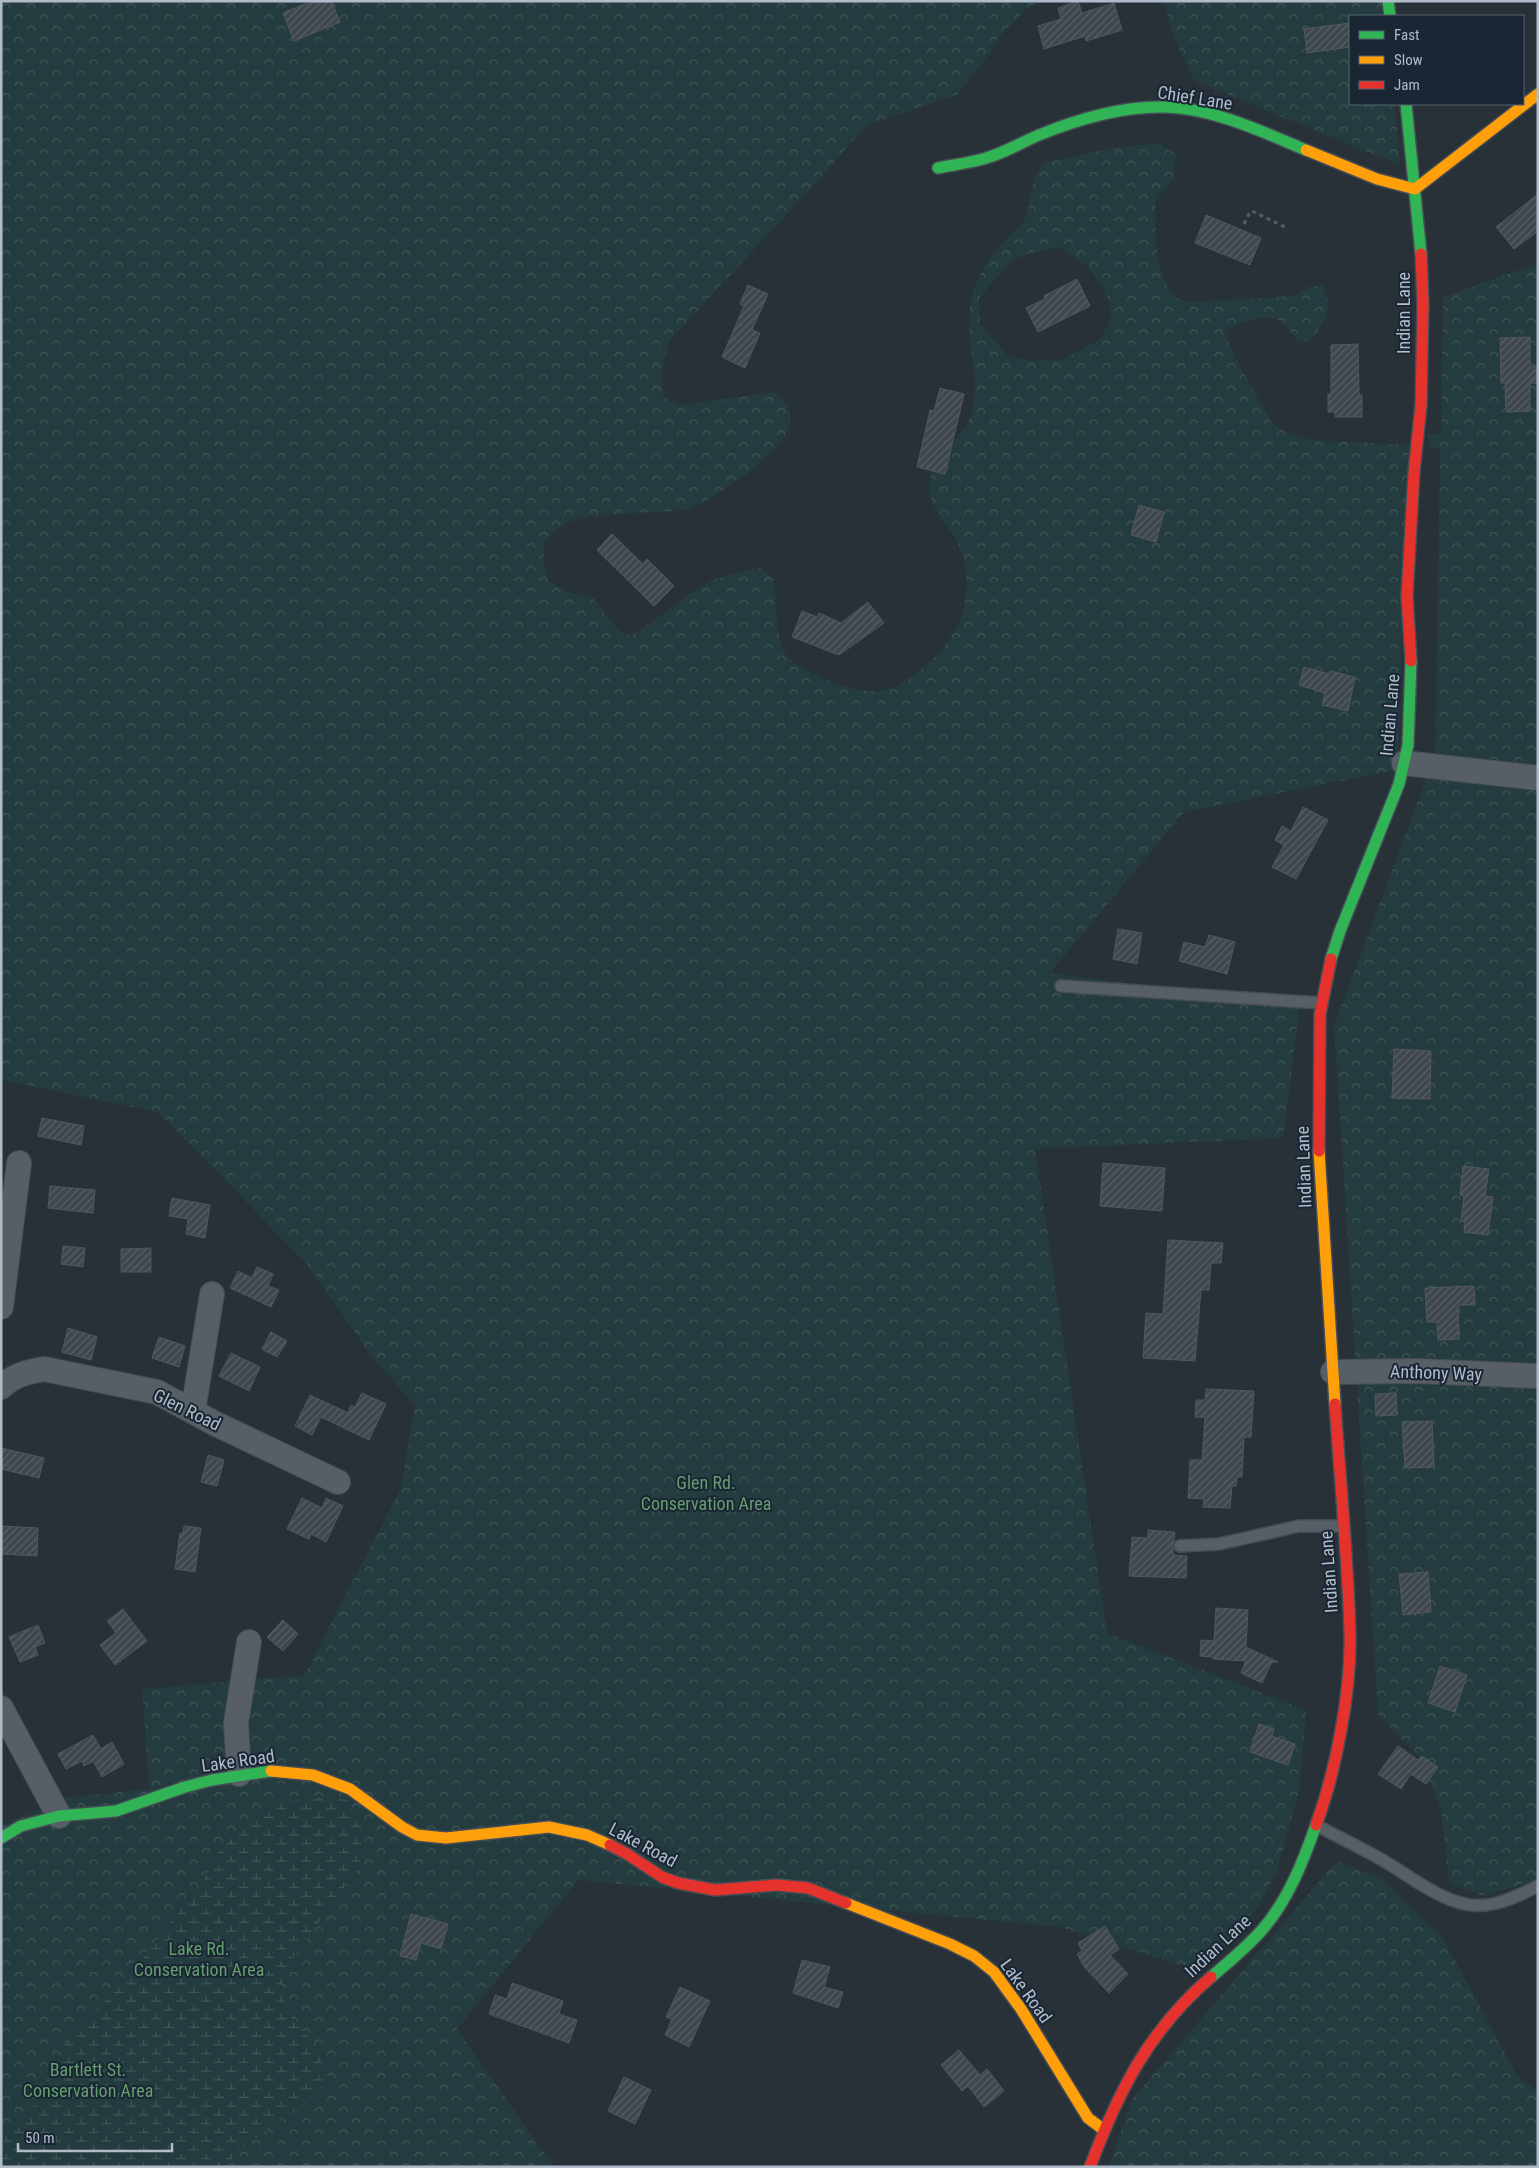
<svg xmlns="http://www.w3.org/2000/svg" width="1539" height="2168" viewBox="0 0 1539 2168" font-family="'Roboto Condensed',sans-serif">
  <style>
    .forest { fill: url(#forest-crowns); fill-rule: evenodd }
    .wetland { fill: url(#wetland-marsh) }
    .building { fill: url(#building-hatch); stroke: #505760 }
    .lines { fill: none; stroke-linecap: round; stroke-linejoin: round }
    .lane-casing { stroke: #464c53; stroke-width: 14 }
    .street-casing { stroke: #464c53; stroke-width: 26 }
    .fast-casing { stroke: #464c53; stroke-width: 14 }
    .slow-casing { stroke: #464c53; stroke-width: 14 }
    .jam-casing { stroke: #464c53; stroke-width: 14 }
    .path { stroke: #565d63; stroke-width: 3; stroke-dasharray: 4 4; stroke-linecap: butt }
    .lane { stroke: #585e66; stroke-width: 11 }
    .street { stroke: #585e66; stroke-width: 24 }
    .fast { stroke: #30b455; stroke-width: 11 }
    .slow { stroke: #ff9f0a; stroke-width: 11 }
    .jam { stroke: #e5322d; stroke-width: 11 }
    .labels { text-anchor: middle; stroke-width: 4; stroke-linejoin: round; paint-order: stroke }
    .street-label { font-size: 18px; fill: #b1bcca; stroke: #1a2634 }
    .park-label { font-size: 18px; fill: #659e6f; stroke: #1a2634 }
  </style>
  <defs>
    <pattern id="forest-crowns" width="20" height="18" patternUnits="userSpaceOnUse" patternTransform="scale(1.25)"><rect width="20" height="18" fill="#243c3f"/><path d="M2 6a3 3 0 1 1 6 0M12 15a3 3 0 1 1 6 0" fill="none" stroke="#415659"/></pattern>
    <pattern id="wetland-marsh" width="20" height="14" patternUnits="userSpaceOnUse" patternTransform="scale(1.25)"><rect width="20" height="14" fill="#243c3f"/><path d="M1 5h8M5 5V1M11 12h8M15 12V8" fill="none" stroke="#415659"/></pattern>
    <pattern id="building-hatch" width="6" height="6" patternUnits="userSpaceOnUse" patternTransform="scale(1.25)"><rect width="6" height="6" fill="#3f464e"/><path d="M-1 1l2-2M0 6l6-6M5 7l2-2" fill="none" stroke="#585f66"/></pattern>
  </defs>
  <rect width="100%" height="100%" fill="#283038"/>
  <!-- forest -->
  <path class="forest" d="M1 1H1043L1026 9 998 38 989 54 957 95 867 125 817 182 670 340C663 360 660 376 664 397L680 405 775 392C784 400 793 410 790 424 784 453 711 503 683 510 675 512 665 511 657 512 633 513 591 514 570 522 558 526 552 534 544 543V563L548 580 567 592 593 598 618 630 630 636C656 622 676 601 701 586 718 576 742 571 761 568L774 580C777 601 774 641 788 657 795 666 811 673 822 678 839 685 860 693 879 691 909 687 947 650 959 623 969 600 969 569 959 546 948 522 922 503 931 474 938 449 966 437 972 411 981 374 963 338 971 301 975 280 988 258 1003 242 1009 236 1020 228 1025 219 1029 211 1029 198 1032 188 1034 180 1039 171 1042 163L1112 148 1158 143 1176 154 1174 179 1155 202C1156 228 1154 278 1175 296 1180 301 1187 301 1194 302L1292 296 1310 286H1321C1337 305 1324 324 1310 341H1298C1292 335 1285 323 1276 319 1261 312 1238 325 1224 331L1237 361 1272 423 1291 435 1312 440 1409 445 1397 770 1184 812 1050 973 1300 1006 1283 1138 1035 1149 1107 1633 1306 1710 1300 1788 1277 1872 1260 1904 1237 1933 1212 1961 1198 1971 1060 1927 578 1880 457 2029 554 2167H1V1826L64 1798 149 1789 142 1689 304 1675 401 1488 415 1405 373 1359 307 1264 158 1112 1 1080ZM1059 247 1089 267 1109 300 1111 319 1100 339 1063 359 1030 361 1008 356 980 324 979 298 1011 261 1027 254Z
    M1164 1H1388L1389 16H1350V104H1395L1400 165 1194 81 1172 33Z
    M1538 263V1882L1533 1881 1482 1896 1449 1882 1441 1809 1419 1757 1378 1715 1334 1026 1435 755 1440 449 1430 448 1427 434 1441 435 1443 297Z
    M1337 1861 1383 1879 1443 1938 1517 2075 1538 2091V2167H1109L1132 2099Z"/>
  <!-- wetland -->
  <path class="wetland" d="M315 1797 348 1800 364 1830 359 1867 293 1957 279 1989 292 2020 315 2044 329 2080 303 2106 241 2149 224 2167H1V2128L17 2127 40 2098 51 2064 74 2032 126 1980 204 1880 219 1851 245 1825 277 1803Z"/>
  <!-- building -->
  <path class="building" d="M312 1H331L340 22 294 41 283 13Z
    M1078 1 1082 13 1114 3 1122 30 1086 41 1085 36 1044 49 1038 26 1061 19 1058 8Z
    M1349 23 1350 47 1307 53 1304 29Z
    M1538 194V231L1514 249 1496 227Z
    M1206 215 1261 238 1250 265 1195 243Z
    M1077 279 1090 306 1038 332 1026 308 1045 299 1044 296Z
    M748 285 768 294 752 330 760 333 745 368 722 357 744 306 740 304Z
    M1530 337V367L1537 366V383H1530V411L1506 412 1505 383H1501L1500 338Z
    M1358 344 1359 395H1362V417H1335V412H1328V394H1331V345Z
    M940 388 964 394 945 474 917 467 930 410 934 411Z
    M1139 505 1164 512 1156 542 1131 535Z
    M612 534 643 564 647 559 674 586 654 606 597 550Z
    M868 602 884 623 839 655 792 637 802 611 817 617 819 613 841 623Z
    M1304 667 1329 674 1330 671 1355 677 1348 711 1322 705 1325 693 1299 685Z
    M1303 807 1328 820 1296 879 1272 867 1284 845 1275 840 1282 826 1291 831Z
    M1118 929 1142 933 1137 964 1113 959Z
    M1209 935 1235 942 1227 974 1179 961 1184 942 1205 947Z
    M1394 1049 1431 1051 1430 1099 1392 1098Z
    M42 1118 84 1126 81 1145 38 1136Z
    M1103 1163 1165 1168 1162 1211 1100 1206Z
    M1463 1166 1489 1169 1485 1196 1493 1197 1488 1235 1464 1232 1465 1222 1461 1221 1464 1196 1460 1195Z
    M50 1186 95 1190 93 1213 48 1208Z
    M172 1198 210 1205 205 1238 186 1234 188 1219 169 1216Z
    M1168 1240 1223 1243 1221 1263H1211L1209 1290H1201L1195 1361 1143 1358 1146 1313 1163 1314Z
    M63 1246 85 1248 83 1267 61 1264Z
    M151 1248V1272H121V1249Z
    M257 1267 273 1274 268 1286 279 1290 271 1307 230 1288 238 1271 252 1278Z
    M1474 1286 1475 1305H1458L1459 1339 1438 1340 1437 1322H1427L1425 1288Z
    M68 1328 97 1337 91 1360 62 1352Z
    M271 1332 287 1341 277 1357 262 1349Z
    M159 1337 185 1346 179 1367 152 1358Z
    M231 1353 260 1367 249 1391 219 1376Z
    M1206 1389 1254 1391 1251 1437H1244L1242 1477H1237L1236 1486H1232L1230 1508 1203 1507 1204 1499 1188 1498 1190 1460H1202L1205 1417H1195L1196 1400H1205Z
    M362 1393 386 1404 369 1440 321 1417 312 1435 295 1426 310 1395 348 1413 351 1405 355 1407Z
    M1396 1393 1397 1415 1376 1416 1375 1394Z
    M1432 1421 1434 1467 1405 1468 1402 1422Z
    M1 1448 44 1458 39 1478 1 1469Z
    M208 1455 224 1460 217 1486 201 1482Z
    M302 1498 322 1508 326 1498 343 1506 326 1542 311 1534 309 1539 287 1529Z
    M1 1526 38 1528 37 1556 1 1554Z
    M184 1526 201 1528 195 1572 175 1569 180 1533H183Z
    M1148 1530 1175 1532 1173 1546V1555L1187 1556 1186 1578 1129 1576 1132 1537 1148 1538Z
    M1428 1572 1431 1612 1403 1615 1399 1574Z
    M1216 1608 1248 1610 1246 1647 1278 1662H1272L1262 1683 1241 1673 1246 1661 1213 1659V1657L1200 1656 1201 1640 1214 1641Z
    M123 1609 147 1641 115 1665 100 1645 116 1633 107 1621Z
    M283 1620 298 1634 283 1651 267 1637Z
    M38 1625 45 1643 35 1647 38 1655 20 1662 9 1637Z
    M1440 1666 1467 1675 1455 1712 1428 1703Z
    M1259 1724 1274 1729 1272 1736 1295 1744 1288 1765 1250 1752Z
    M93 1735 101 1749 112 1742 124 1764 102 1777 93 1761 84 1766 82 1761 66 1769 58 1754Z
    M1398 1746 1418 1760 1422 1756 1438 1767 1426 1784 1411 1774 1401 1789 1378 1774Z
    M411 1914 448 1924 441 1949 421 1943 416 1960 400 1956Z
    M1105 1926 1119 1949 1110 1955 1128 1974 1109 1993 1085 1968 1077 1954 1082 1951 1078 1943Z
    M802 1960 830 1967 824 1987 843 1992 838 2008 793 1993Z
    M512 1983 563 2001 559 2014 577 2020 569 2043 489 2014 495 1995 507 1999Z
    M680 1987 710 2001 689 2047 665 2035 672 2019 666 2017Z
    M959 2050 980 2075 987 2069 1004 2091 984 2107 968 2086 962 2091 941 2065Z
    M624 2077 651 2090 635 2124 608 2111Z"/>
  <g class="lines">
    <!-- lane casing -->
    <g class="lane-casing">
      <path id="lane" d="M1061 986 1321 1003
        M1180 1546 1219 1544 1299 1526H1344
        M1316 1825C1338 1837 1362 1848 1384 1861 1408 1875 1438 1899 1465 1904 1490 1910 1516 1897 1538 1886"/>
    </g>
    <!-- street casing -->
    <g class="street-casing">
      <path id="street" d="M1404 763 1538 778
        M1 1307 19 1163
        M1333 1372 1417 1371 1538 1376
        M1 1387C14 1375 27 1372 44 1369L157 1392 214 1423 338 1482
        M193 1411 212 1294
        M1 1708 59 1816
        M239 1774 236 1723 249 1642"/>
    </g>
    <!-- fast casing -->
    <g class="fast-casing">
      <path id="fast" d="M1388 1 1390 16
        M1406 104 1421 254
        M938 168C953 165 968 163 983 159 1003 154 1020 143 1039 135 1078 119 1123 106 1165 107 1213 108 1263 132 1306 150
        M1331 959 1340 931 1399 784 1408 745 1411 661
        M1 1838 21 1826 59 1816 116 1811 185 1787 212 1780 271 1771
        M1211 1977C1229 1962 1246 1948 1262 1930 1288 1900 1303 1862 1316 1825"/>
    </g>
    <!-- slow casing -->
    <g class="slow-casing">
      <path id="slow" d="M1306 150 1377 179 1415 189
        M1415 189 1538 94
        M1319 1151 1335 1404
        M271 1771 313 1775 350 1789 402 1827 417 1835 446 1838 549 1827 587 1835 610 1845
        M846 1903 950 1944 974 1956 994 1972 1021 2009 1088 2118 1104 2130"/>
    </g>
    <!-- jam casing -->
    <g class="jam-casing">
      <path id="jam" d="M1411 661 1407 596 1414 472 1421 405 1423 304 1421 254
        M1319 1151 1320 1014 1331 959
        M1316 1825C1336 1771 1351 1692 1350 1635 1348 1558 1340 1480 1335 1404
        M610 1845 627 1854 662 1877 678 1883 715 1890 777 1885 808 1888 846 1903
        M1090 2167C1118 2092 1149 2030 1211 1977"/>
    </g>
    <!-- path -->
    <path class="path" d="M1244 224 1250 212 1252 211 1285 227"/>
    <!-- lane -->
    <use href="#lane" class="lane"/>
    <!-- street -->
    <use href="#street" class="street"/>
    <!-- fast -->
    <use href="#fast" class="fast"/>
    <!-- slow -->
    <use href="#slow" class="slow"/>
    <!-- jam -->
    <use href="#jam" class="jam"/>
  </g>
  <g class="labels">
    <!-- street labels -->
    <g class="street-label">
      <text transform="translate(1195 98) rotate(9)" y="6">Chief Lane</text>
      <text transform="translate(1404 313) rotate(-90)" y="6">Indian Lane</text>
      <text transform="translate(1390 715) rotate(-85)" y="6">Indian Lane</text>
      <text transform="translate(1304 1167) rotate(-92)" y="6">Indian Lane</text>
      <text transform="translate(1436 1373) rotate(2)" y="6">Anthony Way</text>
      <text transform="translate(187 1410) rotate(26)" y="6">Glen Road</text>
      <text transform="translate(1329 1572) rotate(-94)" y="6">Indian Lane</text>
      <text transform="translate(238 1761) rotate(-8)" y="6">Lake Road</text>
      <text transform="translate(643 1845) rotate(28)" y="6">Lake Road</text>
      <text transform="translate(1218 1946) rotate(-43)" y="6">Indian Lane</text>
      <text transform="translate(1026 1991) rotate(54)" y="6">Lake Road</text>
    </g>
    <!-- park labels -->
    <g class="park-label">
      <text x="706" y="1489">Glen Rd.<tspan x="706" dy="21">Conservation Area</tspan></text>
      <text x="199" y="1955">Lake Rd.<tspan x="199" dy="21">Conservation Area</tspan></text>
      <text x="88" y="2076">Bartlett St.<tspan x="88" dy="21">Conservation Area</tspan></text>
    </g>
  </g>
  <!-- border -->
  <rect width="1539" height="2168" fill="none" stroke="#b1bcca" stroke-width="5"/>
  <!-- legend -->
  <rect x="1349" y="15" width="175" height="90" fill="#1a2634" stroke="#566270"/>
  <rect x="1359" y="31" width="25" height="8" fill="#30b455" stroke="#566270"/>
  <text x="1394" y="40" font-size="15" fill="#b1bcca">Fast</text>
  <rect x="1359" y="56" width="25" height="8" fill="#ff9f0a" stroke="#566270"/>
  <text x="1394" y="65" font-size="15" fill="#b1bcca">Slow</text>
  <rect x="1359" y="81" width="25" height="8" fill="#e5322d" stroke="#566270"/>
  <text x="1394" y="90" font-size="15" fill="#b1bcca">Jam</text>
  <!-- scale -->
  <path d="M18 2143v8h154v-8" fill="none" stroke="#b1bcca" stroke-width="2.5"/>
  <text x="25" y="2143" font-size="15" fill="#b1bcca" stroke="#1a2634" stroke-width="4" paint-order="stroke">50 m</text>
</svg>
